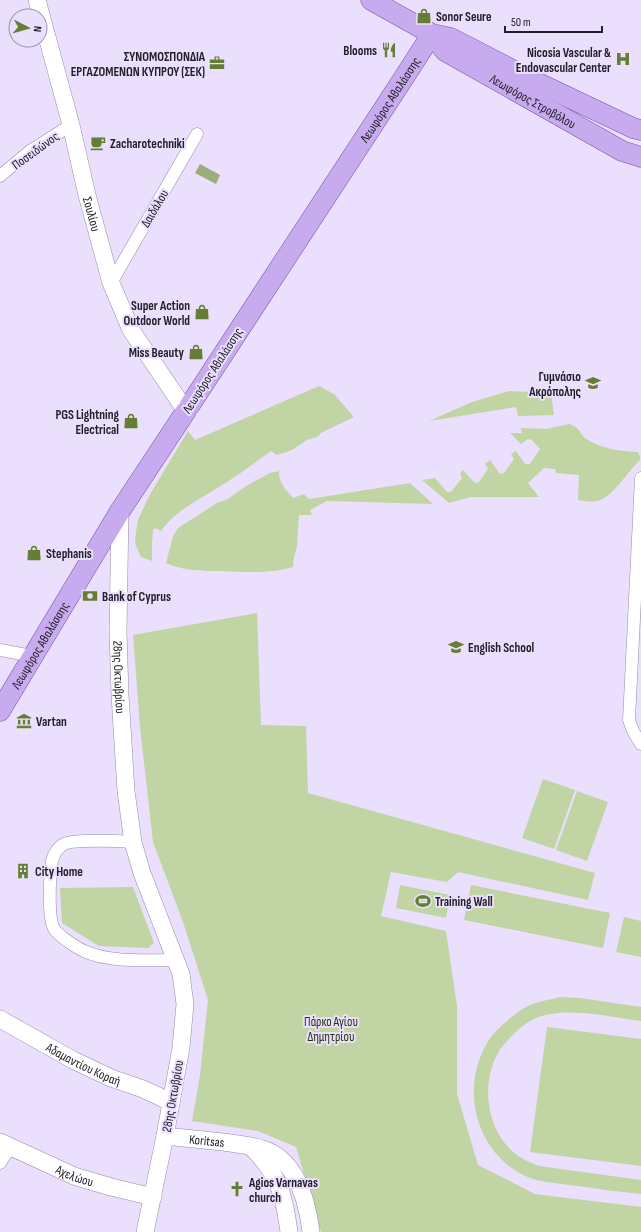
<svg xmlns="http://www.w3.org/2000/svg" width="641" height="1232" viewBox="0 0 641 1232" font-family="'Sofia Sans Condensed',sans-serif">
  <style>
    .green { fill: #c0d5a3 }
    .water { fill: #9aae7c }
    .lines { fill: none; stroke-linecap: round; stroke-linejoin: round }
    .street-casing { stroke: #968ca8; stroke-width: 13 }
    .secondary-casing { stroke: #968ca8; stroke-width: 18 }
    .primary-casing { stroke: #7755a3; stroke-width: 21 }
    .street { stroke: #fff; stroke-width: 12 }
    .secondary { stroke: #fff; stroke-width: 17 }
    .primary { stroke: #c8aaef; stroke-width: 20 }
    .labels { text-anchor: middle; stroke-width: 4; stroke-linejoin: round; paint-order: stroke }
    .poi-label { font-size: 13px; font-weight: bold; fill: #24202b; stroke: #eadffd; text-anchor: start }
    .street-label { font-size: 13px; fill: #24202b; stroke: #eadffd }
    .park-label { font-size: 13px; fill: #26340d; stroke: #eadffd }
  </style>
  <rect width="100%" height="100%" fill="#eadffd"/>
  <!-- green -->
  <path class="green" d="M319 386 334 394 354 417 327 430 321 433 317 437 307 440 292 450 277 455 271 451C253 464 236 477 217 488 197 501 175 511 161 531L156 528 153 530 152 543V561L141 557 136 546 135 539 138 520 149 496 188 431 195 440Z
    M509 391 551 393 554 415 518 416 516 407 429 421 472 402Z
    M569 424C582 428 579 435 588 440 603 449 620 451 638 452L640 457V460C628 471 614 495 600 500 593 503 585 501 578 500L579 475 556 473 555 469 544 468 528 483 539 497H471L449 503 422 480 435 478 447 492H451L462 478 460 473 463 470 473 481 475 483 479 482 488 469 485 464 490 460 500 474 504 473 514 459 511 454 516 451 525 464H530L540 449 532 440 528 439 521 444 510 433H522L521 428 546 429Z
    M279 471C278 482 286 490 293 498L304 494 309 499 410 483 433 504 327 501 310 510 312 515H299L297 546 294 557 293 567C269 574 246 572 221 571 208 571 194 571 181 568 176 567 171 565 166 563L173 536 178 528 217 503 228 499 246 486 270 473Z
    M257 613 261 725 306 726 308 793 595 873 588 900 458 872 447 882 391 872 381 916 446 931 457 1006V1094L478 1165 535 1194 641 1207V1232H321L296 1147 258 1131 192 1121 200 1075 208 1000 183 922 153 842 140 727 133 635Z
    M543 779 575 790 554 849 522 838Z
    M577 791 608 802 587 861 556 850Z
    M400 885 450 895 446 918 396 908Z
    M471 885 610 913 603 948 464 920Z
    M133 887 154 943 148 948 99 946 62 923 60 888Z
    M624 917 641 921V957L616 952Z
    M560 997 580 998 641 1007V1021C609 1017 566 1006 536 1018 525 1023 515 1032 507 1041 504 1045 500 1048 498 1053 481 1083 486 1127 512 1151 520 1158 529 1162 539 1166L641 1180V1194C620 1192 599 1189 578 1186 557 1183 534 1183 516 1171 474 1144 462 1087 486 1045 490 1036 499 1028 506 1022 512 1016 520 1010 528 1006 538 1001 550 1000 560 997Z
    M547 1027 641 1039V1166L530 1152Z"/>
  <!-- water -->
  <path class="water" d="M200 164 220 175 216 184 195 173Z"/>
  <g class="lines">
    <!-- street casing -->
    <g class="street-casing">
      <path id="street" d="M0 176 30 151 71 125
        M111 283 197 134
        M641 478 629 720 633 731 641 744
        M0 650 32 656
        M133 842C120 841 74 839 64 844 58 847 53 855 52 861 50 874 47 920 55 930 59 936 77 948 84 951 110 963 147 960 175 960
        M0 1163 10 1147"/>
    </g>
    <!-- secondary casing -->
    <g class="secondary-casing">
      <g id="secondary">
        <path id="s1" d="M37 0 71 125 87 195 111 283 131 330 186 411 190 405"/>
        <path id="s2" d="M120 511 118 632 120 695 126 791 133 842 142 873 181 974 185 1004 181 1048 165 1136 145 1232"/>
        <path id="s3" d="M0 1019 73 1060 111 1078 143 1089 171 1102"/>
        <path id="s4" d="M165 1136C184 1138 204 1140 223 1142 236 1144 250 1145 263 1149 297 1160 307 1200 311 1232"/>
        <path id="s5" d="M0 1142 74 1176 111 1187 153 1197"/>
        <path d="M251 1147C279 1174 284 1195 289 1232"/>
      </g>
    </g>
    <!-- primary casing -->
    <g class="primary-casing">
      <g id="primary">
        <path d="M371 0 432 34 451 38 532 80 633 128 641 130"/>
        <path id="s6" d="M434 37 445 51 622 151 641 157"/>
        <path id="s7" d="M190 405 405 76 432 34"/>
        <path id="s8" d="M0 711 120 511 186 411"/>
      </g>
    </g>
    <!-- street -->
    <use href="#street" class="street"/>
    <!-- secondary -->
    <use href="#secondary" class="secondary"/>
    <!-- primary -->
    <use href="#primary" class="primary"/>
  </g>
  <!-- icons -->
  <defs>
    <g id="shop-bare" transform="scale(1.2)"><path d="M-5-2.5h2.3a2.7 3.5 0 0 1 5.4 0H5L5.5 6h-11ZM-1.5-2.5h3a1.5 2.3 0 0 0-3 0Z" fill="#647f33" stroke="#eadffd" stroke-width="2.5" paint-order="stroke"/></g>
    <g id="restaurant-bare" transform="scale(1.2)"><path d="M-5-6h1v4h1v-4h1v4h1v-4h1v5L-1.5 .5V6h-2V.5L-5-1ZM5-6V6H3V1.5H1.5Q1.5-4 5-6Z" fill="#647f33" stroke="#eadffd" stroke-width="2.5" paint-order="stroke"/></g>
    <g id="hospital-bare" transform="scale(1.2)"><path d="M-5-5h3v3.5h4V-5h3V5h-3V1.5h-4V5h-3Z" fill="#647f33" stroke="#eadffd" stroke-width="2.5" paint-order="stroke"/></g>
    <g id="office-bare" transform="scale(1.2)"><path d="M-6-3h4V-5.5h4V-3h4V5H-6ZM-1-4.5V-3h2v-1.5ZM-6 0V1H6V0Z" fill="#647f33" stroke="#eadffd" stroke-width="2.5" paint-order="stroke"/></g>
    <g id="cafe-bare" transform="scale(1.2)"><path d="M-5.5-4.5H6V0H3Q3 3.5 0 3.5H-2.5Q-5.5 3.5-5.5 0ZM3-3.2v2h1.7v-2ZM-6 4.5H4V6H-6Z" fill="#647f33" stroke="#eadffd" stroke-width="2.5" paint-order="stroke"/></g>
    <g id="school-bare" transform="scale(1.2)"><path d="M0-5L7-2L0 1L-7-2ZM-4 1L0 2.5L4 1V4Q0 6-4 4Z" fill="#647f33" stroke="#eadffd" stroke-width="2.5" paint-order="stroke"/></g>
    <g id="bank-bare" transform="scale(1.2)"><path d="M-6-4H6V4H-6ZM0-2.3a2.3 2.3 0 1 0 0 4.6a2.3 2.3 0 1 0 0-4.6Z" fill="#647f33" stroke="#eadffd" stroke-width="2.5" paint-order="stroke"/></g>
    <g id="museum-bare" transform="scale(1.2)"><path d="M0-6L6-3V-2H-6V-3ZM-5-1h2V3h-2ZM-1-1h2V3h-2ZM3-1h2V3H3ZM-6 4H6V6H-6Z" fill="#647f33" stroke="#eadffd" stroke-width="2.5" paint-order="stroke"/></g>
    <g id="building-bare" transform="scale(1.2)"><path d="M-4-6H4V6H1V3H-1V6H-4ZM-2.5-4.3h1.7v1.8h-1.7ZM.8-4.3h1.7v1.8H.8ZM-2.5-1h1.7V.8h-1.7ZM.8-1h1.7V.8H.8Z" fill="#647f33" stroke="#eadffd" stroke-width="2.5" paint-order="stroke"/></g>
    <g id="stadium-bare" transform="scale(1.2)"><path d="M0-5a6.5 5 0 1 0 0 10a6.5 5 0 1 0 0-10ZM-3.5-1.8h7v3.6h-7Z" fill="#647f33" stroke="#eadffd" stroke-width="2.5" paint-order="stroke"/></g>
    <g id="church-bare" transform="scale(1.2)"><path d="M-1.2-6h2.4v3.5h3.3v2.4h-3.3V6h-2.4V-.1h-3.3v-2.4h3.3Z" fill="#647f33" stroke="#eadffd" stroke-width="2.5" paint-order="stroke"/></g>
  </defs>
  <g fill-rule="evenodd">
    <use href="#shop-bare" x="424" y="16"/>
    <use href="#restaurant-bare" x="389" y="50"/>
    <use href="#hospital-bare" x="623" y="59"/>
    <use href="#office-bare" x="217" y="63"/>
    <use href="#cafe-bare" x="98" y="143"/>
    <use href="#shop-bare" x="202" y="312"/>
    <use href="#shop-bare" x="196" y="352"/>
    <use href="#school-bare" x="593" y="383"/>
    <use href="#shop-bare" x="131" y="421"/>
    <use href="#shop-bare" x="34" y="553"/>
    <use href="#bank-bare" x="90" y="596"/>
    <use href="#school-bare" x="456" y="647"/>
    <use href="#museum-bare" x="24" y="721"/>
    <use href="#building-bare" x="23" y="871"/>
    <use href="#stadium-bare" x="423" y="901"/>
    <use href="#church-bare" x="237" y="1189"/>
  </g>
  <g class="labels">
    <!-- poi labels -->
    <g class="poi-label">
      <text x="436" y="21">Sonor Seure</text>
      <text x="377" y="55" text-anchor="end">Blooms</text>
      <text x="611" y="57" text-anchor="end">Nicosia Vascular &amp;<tspan x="611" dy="15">Endovascular Center</tspan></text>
      <text x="205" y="61" text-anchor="end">ΣΥΝΟΜΟΣΠΟΝΔΙΑ<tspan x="205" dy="15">ΕΡΓΑΖΟΜΕΝΩΝ ΚΥΠΡΟΥ (ΣΕΚ)</tspan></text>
      <text x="110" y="148">Zacharotechniki</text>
      <text x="190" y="310" text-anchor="end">Super Action<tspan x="190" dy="15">Outdoor World</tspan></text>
      <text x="184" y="357" text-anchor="end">Miss Beauty</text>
      <text x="581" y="381" text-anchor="end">Γυμνάσιο<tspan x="581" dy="15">Ακρόπολης</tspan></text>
      <text x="119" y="419" text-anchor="end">PGS Lightning<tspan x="119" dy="15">Electrical</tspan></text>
      <text x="46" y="558">Stephanis</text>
      <text x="102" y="601">Bank of Cyprus</text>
      <text x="468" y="652">English School</text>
      <text x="36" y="726">Vartan</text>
      <text x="35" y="876">City Home</text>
      <text x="435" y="906">Training Wall</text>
      <text x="249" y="1187">Agios Varnavas<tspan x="249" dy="15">church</tspan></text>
    </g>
    <!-- street labels -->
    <g class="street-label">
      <text dy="5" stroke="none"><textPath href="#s7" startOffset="365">Λεωφόρος Αθαλάσσης</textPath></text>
      <text dy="5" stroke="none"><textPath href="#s6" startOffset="119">Λεωφόρος Στροβόλου</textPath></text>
      <text transform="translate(35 150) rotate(-36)" y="5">Ποσειδώνος</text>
      <text transform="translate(154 208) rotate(-60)" y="5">Δαιδάλου</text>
      <text dy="5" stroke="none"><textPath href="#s1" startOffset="221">Σουλίου</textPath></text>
      <text transform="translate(212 370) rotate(-57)" y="5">Λεωφόρος Αθαλάσσης</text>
      <text dy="5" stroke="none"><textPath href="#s8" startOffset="77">Λεωφόρος Αθαλάσσης</textPath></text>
      <text dy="5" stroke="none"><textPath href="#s2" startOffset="166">28ης Οκτωβρίου</textPath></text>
      <text dy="5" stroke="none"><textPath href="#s3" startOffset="95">Αδαμαντίου Κοραή</textPath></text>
      <text transform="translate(172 1096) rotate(-80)" y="5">28ης Οκτωβρίου</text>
      <text dy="5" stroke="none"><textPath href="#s4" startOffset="42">Koritsas</textPath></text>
      <text dy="5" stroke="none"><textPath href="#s5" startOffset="82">Αχελώου</textPath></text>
    </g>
    <!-- park labels -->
    <g class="park-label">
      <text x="331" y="1026">Πάρκο Αγίου<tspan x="331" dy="15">Δημητρίου</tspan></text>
    </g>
  </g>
  <!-- north arrow -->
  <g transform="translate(28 28) rotate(96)"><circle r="19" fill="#eadffd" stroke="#9b93a9"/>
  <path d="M0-3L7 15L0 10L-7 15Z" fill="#647f33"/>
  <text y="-6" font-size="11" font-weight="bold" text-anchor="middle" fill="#24202b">N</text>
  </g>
  <!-- scale -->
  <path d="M505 26v6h97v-6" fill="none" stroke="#24202b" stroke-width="2"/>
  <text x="511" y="26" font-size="12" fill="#24202b" stroke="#eadffd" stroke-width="3" paint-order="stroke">50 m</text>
</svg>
